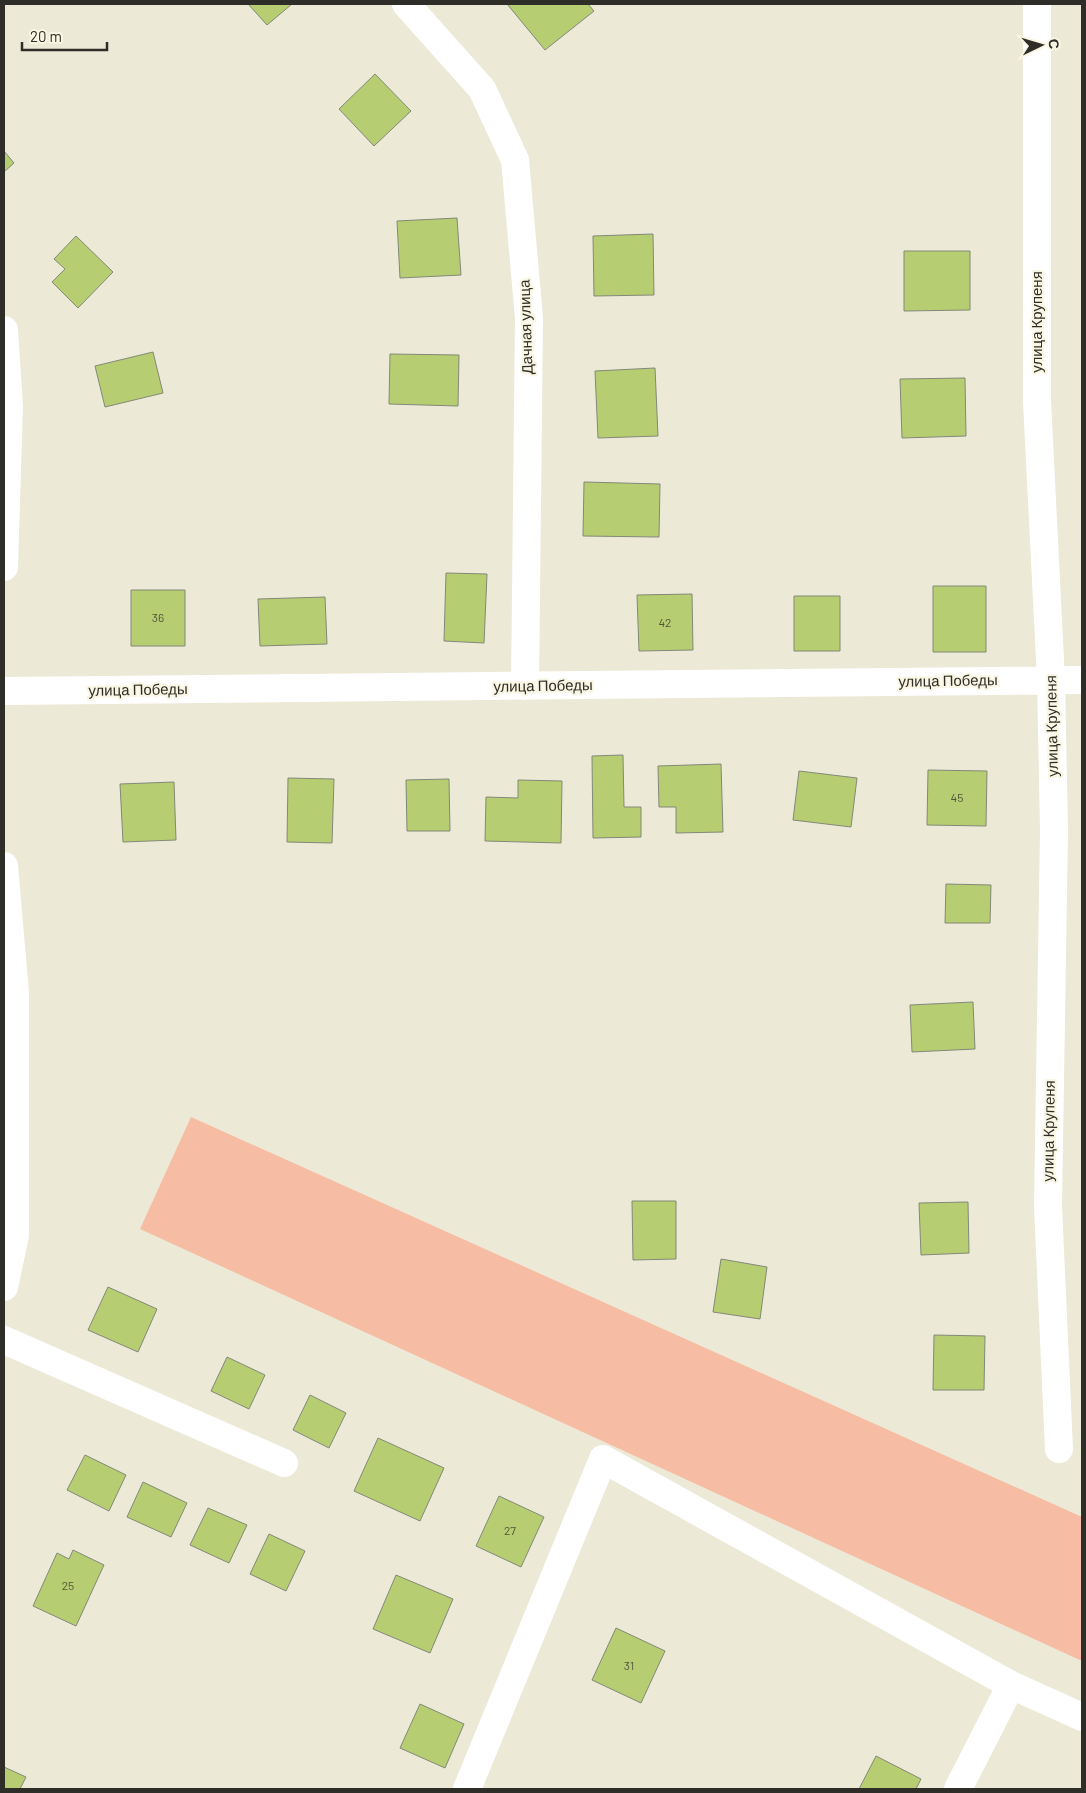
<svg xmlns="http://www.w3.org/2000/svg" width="1086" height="1793" viewBox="0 0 1086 1793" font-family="Barlow,sans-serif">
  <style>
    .green { fill: #f6bda4 }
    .building { fill: #b6ce71; stroke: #838879 }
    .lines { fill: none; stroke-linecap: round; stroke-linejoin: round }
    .minor { stroke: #fff; stroke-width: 28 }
    .labels { text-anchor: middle; stroke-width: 4.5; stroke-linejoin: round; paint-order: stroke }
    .number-label { font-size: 12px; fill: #51553a }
    .street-label { font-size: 15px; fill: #2f2d27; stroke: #faf6e4 }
  </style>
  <rect width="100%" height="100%" fill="#ede9d7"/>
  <!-- green -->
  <path class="green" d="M191 1117 1082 1517V1661L140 1229Z"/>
  <!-- building -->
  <path class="building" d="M248 4H292L267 25Z
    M507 4H588L594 11 545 50Z
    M375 74 411 111 374 146 339 109Z
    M4 151 14 163 4 172Z
    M457 218 461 275 400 278 397 221Z
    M653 234 654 295 594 296 593 236Z
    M76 236 113 272 78 308 52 282 65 269 54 259Z
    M904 251H970V310L904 311Z
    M153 352 163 393 105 407 95 366Z
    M390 354 459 355 458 406 389 404Z
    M655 368 658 436 598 438 595 371Z
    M965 378 966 436 902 438 900 379Z
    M584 482 660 484 659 537 583 536Z
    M446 573 487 574 484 643 444 641Z
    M933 586H986V652H933Z
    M131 590H185V646H131Z
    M692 594 693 650 639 651 637 595Z
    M794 596H840V651H794Z
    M325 597 327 644 260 646 258 599Z
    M623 755 624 807H641V837L593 838 592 756Z
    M721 764 723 832 676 833V807H659L658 766Z
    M928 770 987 771 986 826 927 825Z
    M799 771 857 778 851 827 793 820Z
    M288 778 334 779 332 843 287 842Z
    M449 779 450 831H407L406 780Z
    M518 780 562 781 561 843 485 841 486 797 518 798Z
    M174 782 176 840 123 842 120 784Z
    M946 884 991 885 990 923H945Z
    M973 1002 975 1049 912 1052 910 1005Z
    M632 1201H676V1259L633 1260Z
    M968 1202 969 1253 921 1255 919 1203Z
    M721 1259 767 1267 760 1319 713 1312Z
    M108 1287 157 1309 138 1352 88 1330Z
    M934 1335 985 1336 984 1390H933Z
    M227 1357 265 1375 249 1409 211 1391Z
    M310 1395 346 1413 329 1448 293 1430Z
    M378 1438 444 1468 420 1521 354 1491Z
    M85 1455 126 1475 109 1511 67 1490Z
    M143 1482 187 1503 171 1537 127 1517Z
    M499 1496 544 1517 521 1567 476 1546Z
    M208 1508 247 1525 229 1563 190 1545Z
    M269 1534 305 1551 286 1591 250 1574Z
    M73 1550 104 1565 76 1626 33 1606 57 1553 69 1559Z
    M396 1575 453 1599 430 1653 373 1629Z
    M616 1628 665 1651 641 1703 592 1680Z
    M420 1704 464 1724 445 1768 400 1748Z
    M876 1756 921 1779 916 1789H859Z
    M4 1767 26 1777 20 1789H4Z"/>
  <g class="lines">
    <!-- minor -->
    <path class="minor" d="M406 4 482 89 515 160 529 318 525 686
      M1037 4V401L1051 680 1054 831 1048 1206 1059 1449
      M4 330 9 406 4 567
      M4 691 1082 680
      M4 866 15 993V1235L4 1287
      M4 1340 284 1463
      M467 1789 603 1459 1011 1685 1082 1717
      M958 1789 1011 1685"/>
  </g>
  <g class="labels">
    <!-- number labels -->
    <g class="number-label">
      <text x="158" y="622">36</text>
      <text x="665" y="627">42</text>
      <text x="957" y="802">45</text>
      <text x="510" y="1535">27</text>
      <text x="68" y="1590">25</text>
      <text x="629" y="1670">31</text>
    </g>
    <!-- street labels -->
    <g class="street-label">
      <text transform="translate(1037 322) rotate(-90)" y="5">улица Крупеня</text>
      <text transform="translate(526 327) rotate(-92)" y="5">Дачная улица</text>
      <text transform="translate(948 681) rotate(-1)" y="5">улица Победы</text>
      <text transform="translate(543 686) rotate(-1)" y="5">улица Победы</text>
      <text transform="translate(138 690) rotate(-1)" y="5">улица Победы</text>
      <text transform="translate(1052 726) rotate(-91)" y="5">улица Крупеня</text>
      <text transform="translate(1049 1131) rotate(-89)" y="5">улица Крупеня</text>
    </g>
  </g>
  <!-- border -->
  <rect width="1086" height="1793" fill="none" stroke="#2f2d27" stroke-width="10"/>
  <!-- north arrow -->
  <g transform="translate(1041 45) rotate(85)" stroke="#faf6e4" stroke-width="4" paint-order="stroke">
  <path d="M0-4L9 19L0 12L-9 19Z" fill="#2f2d27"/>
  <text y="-8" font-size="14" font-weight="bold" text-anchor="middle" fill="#2f2d27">С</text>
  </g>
  <!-- scale -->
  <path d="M22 42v8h85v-8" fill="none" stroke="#2f2d27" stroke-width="2.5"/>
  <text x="30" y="42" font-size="15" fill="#2f2d27" stroke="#faf6e4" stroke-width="4" paint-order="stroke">20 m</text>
</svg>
